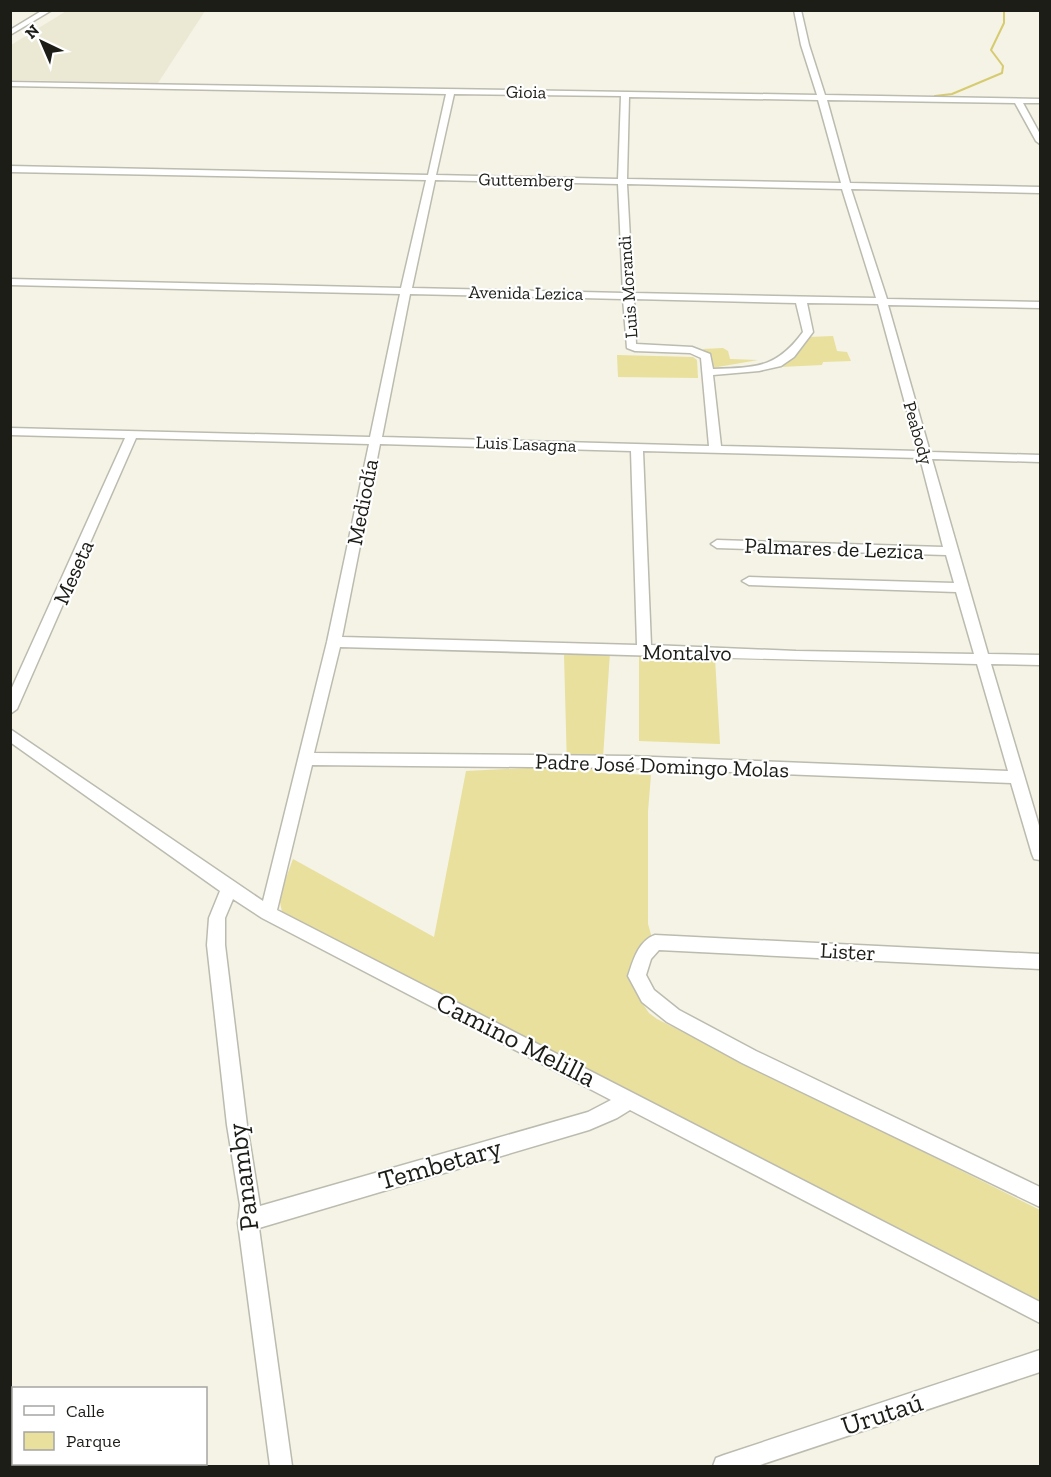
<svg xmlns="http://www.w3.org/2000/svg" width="1051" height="1477" viewBox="0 0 1051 1477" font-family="'Zilla Slab',serif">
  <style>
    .built { fill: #ebe9d4 }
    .green { fill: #e8e09c }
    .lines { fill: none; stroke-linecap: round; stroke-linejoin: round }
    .stream { stroke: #d6cb6f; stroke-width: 2 }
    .minor-casing { stroke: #bcbbaf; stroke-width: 3 }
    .minor { fill: #fff; fill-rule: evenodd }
    .labels { text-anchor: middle; stroke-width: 4.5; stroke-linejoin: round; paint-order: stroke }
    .far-street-label { font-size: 18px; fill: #1d1d18; stroke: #fff }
    .street-label { font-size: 22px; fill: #1d1d18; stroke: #fff }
    .near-street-label { font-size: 27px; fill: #1d1d18; stroke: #fff }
  </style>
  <rect width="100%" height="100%" fill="#f4f3e6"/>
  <!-- built -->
  <path class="built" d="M68 10H205V11L158 83 11 80V45Z"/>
  <!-- green -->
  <path class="green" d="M833 336 837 351 847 352 851 361 823 362 822 365 781 367 809 337Z
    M723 348 728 351 730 359 758 360 712 368 703 349Z
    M617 355 693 357 697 360 698 378 618 377Z
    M610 652 602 773 651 775 648 811V924L652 938 635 983 638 997 649 1013 657 1019 1040 1210V1308L282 912 279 897 293 859 434 937 466 771 567 766 564 655Z
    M639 655 715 658 720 744 639 741Z"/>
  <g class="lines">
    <!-- stream -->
    <path class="stream" d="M935 96 952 94 1002 73 1003 66 991 50 1004 23V10"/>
    <!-- minor casing -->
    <g class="minor-casing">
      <path id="minor" d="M43 10H52L10 35V30Z
        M794 10H801L809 45 825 95 1040 99V103H1023L1040 134V144L1036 141 1015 103 827 100 850 183 1040 187V193L851 189 887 299 1040 302V308L888 305 930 452 1040 455V462L932 459 988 654 1040 655V665L991 664 1040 829V860L1034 859 1032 854 1011 783 628 768 312 765 277 910 1040 1302V1323L630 1110 617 1118 589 1130 259 1228 292 1466H270L238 1223 240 1205 227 1125 207 945 209 918 220 891 10 742V729L263 901 327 642 369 444 136 438 17 709 10 714V692L125 438 10 435V428L370 437 400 294 10 285V279L401 288 426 180 10 172V166L428 175 446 94 10 86V82L817 95 801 45ZM454 94 621 96 618 179 436 175ZM629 97 818 100 841 183 627 179ZM435 180 618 184 623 293 412 288ZM627 184 842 189 876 298 633 293ZM410 294 623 299 627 348 635 351 690 353 701 358 709 446 382 437ZM634 299 796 303 803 332C776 369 756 367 713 369L710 354 692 347 636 344ZM807 303 878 304 918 451 721 446 713 375 759 371 781 366 794 357 813 332ZM380 444 631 451 637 645 342 637ZM643 451 920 458 943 547 717 540 711 544 717 548 946 555 954 583 749 577 742 581 749 585 956 592 974 654 796 651 651 645ZM340 647C553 652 764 660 977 664L1008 771 628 756 314 753ZM233 899 262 918 611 1100 588 1112 260 1206 247 1125 225 945V918Z
        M655 935 1040 954V969L659 950 651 959 646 975 654 990 679 1010 756 1051 1040 1187V1207L742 1063 667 1022 642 1002 628 976C633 961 638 941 655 935Z
        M1040 1350V1372L757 1466H713L716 1458 724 1455Z"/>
    </g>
    <!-- minor -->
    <use href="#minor" class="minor"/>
  </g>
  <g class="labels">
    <!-- far-street labels -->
    <g class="far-street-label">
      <text transform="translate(526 92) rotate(1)" y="6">Gioia</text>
      <text transform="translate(526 180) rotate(1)" y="6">Guttemberg</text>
      <text transform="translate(628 287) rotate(-94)" y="6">Luis Morandi</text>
      <text transform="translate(526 293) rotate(1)" y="6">Avenida Lezica</text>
      <text transform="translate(918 433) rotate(74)" y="6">Peabody</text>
      <text transform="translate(526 444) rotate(2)" y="6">Luis Lasagna</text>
    </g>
    <!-- street labels -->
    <g class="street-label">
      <text transform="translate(362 502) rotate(-79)" y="8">Mediodía</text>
      <text transform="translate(834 548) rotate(2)" y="8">Palmares de Lezica</text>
      <text transform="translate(73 572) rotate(-66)" y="8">Meseta</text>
      <text transform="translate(687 652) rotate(1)" y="8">Montalvo</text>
      <text transform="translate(662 765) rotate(2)" y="8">Padre José Domingo Molas</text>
      <text transform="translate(848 951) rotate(3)" y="8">Lister</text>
    </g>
    <!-- near-street labels -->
    <g class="near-street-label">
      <text transform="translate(516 1040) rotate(27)" y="9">Camino Melilla</text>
      <text transform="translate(440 1164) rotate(-16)" y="9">Tembetary</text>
      <text transform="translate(243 1177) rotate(-97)" y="9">Panamby</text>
      <text transform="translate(882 1414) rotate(-18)" y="9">Urutaú</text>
    </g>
  </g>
  <!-- border -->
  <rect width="1051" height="1477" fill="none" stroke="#1d1d18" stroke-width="24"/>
  <!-- legend -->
  <rect x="12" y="1387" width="195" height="78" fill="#ffffff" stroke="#a5a5a3" stroke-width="1.5"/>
  <rect x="24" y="1406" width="30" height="9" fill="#ffffff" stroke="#a5a5a3" stroke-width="1.5"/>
  <text x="66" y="1417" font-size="18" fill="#1d1d18">Calle</text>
  <rect x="24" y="1432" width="30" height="18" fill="#e8e09c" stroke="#a5a5a3" stroke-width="1.5"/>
  <text x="66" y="1447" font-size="18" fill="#1d1d18">Parque</text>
  <!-- north arrow -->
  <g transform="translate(42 42) rotate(316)" stroke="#ffffff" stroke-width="4.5" paint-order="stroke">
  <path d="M0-4.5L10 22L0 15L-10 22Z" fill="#1d1d18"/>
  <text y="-9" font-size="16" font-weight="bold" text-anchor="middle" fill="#1d1d18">N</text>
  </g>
</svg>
